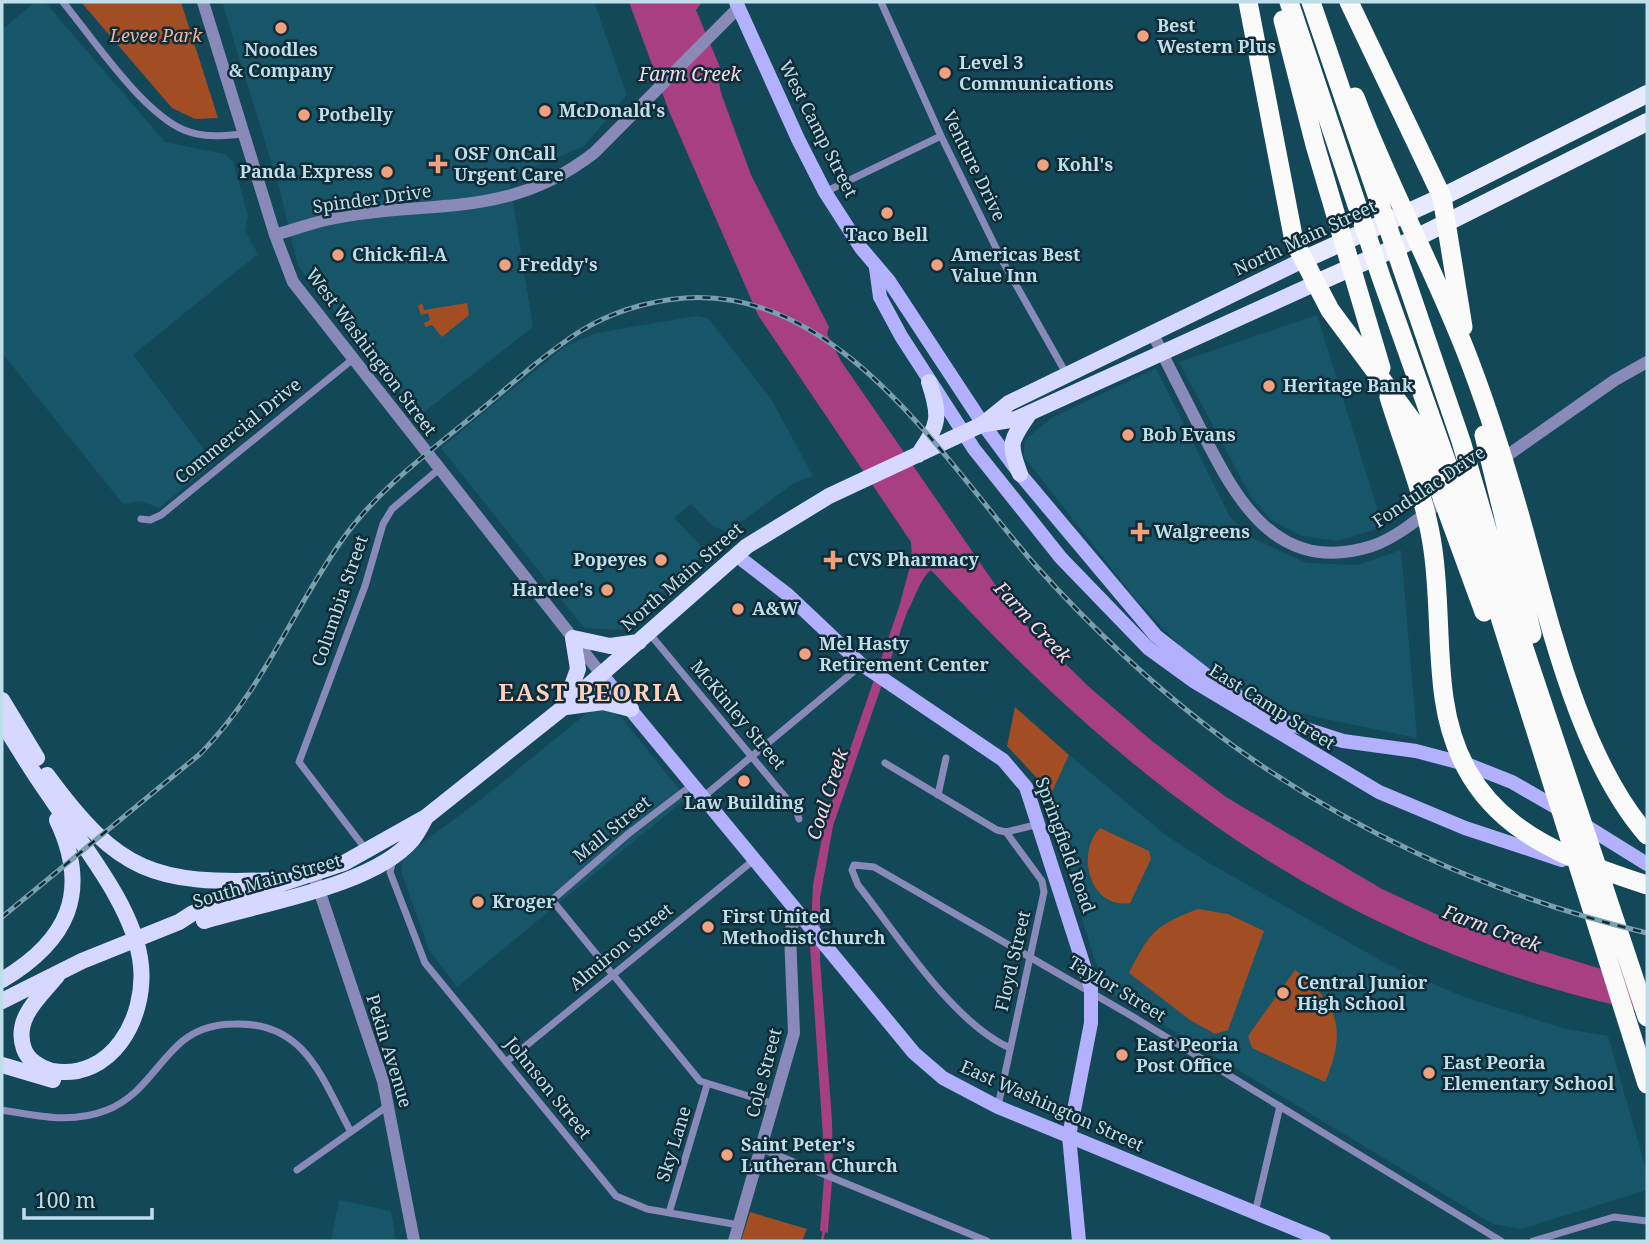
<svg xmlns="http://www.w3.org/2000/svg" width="1649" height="1243" viewBox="0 0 1649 1243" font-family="'Noto Serif',serif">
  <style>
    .built { fill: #175569 }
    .green { fill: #a24d24 }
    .water { fill: #a83f82 }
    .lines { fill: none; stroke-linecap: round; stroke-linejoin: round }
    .stream { stroke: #a83f82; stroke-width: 2.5 }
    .minor { stroke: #8a8ab9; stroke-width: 7 }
    .tertiary { stroke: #8a8ab9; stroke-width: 12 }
    .secondary { stroke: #b3b1fd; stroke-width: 14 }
    .primary { stroke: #d7d8ff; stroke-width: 16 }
    .trunk { stroke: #e8e9fc; stroke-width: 18 }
    .motorway { stroke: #fafafa; stroke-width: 19 }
    .rail-casing { stroke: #78a0af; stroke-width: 5 }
    .rail { stroke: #102c36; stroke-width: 2.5; stroke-dasharray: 8; stroke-linecap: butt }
    .poi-dot { fill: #f1a17d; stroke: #102c36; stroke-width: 2.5 }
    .labels { text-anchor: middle; stroke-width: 5; stroke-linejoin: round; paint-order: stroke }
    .poi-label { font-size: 18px; font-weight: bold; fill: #bedeeb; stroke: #102c36; text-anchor: start }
    .park-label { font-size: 18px; font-style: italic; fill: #edb49c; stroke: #102c36 }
    .street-label { font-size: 18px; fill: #bedeeb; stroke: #102c36 }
    .water-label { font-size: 19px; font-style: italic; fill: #f7daea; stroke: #102c36 }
    .district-label { font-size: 24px; font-weight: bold; letter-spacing: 2px; fill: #ffd0bc; stroke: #102c36 }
  </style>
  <rect width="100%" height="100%" fill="#134859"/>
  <!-- built -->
  <path class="built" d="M35 2H45L165 142 224 154 233 161 248 216 245 231 258 254 133 355 214 463 159 508 141 501 123 504 2 353V30Z
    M222 2H594L627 95 584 146 509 178 533 327 419 416 298 266 279 187Z
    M1317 315 1383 527 1337 541 1302 536 1271 520 1251 497 1179 362Z
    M697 316 708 318 771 399 813 476 794 483 728 532 714 527 691 504 674 518 701 546 698 562 621 630 584 628 441 448 564 347 596 333Z
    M1156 368 1230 517 1254 539 1307 563 1358 565 1401 550 1417 738 1316 717 1259 702 1190 657 1134 597 1023 456 1025 440 1051 418Z
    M597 708 612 711 623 719 682 793 683 801 457 987 429 950 402 874V858L484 797 588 712Z
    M1069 755 1167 836 1209 863 1387 964 1464 997 1566 1029 1608 1036 1647 1173V1190L1521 1229 1493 1224 1104 989 1046 805Z
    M339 1200 391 1211 396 1241H331Z"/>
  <!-- green -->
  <path class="green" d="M81 2H181L218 118 195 119 172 108Z
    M422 303 424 310 467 303 469 315 442 337 432 325 425 327 424 323 430 320 428 313 421 315 418 306Z
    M1015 707 1069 755 1046 805 1037 778 1007 746Z
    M1100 828 1149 851 1151 859 1130 903C1090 910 1075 853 1100 828Z
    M1198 909 1228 914 1264 931 1228 1030 1215 1034 1190 1020 1129 973C1150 932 1154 926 1198 909Z
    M1295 970C1339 1003 1347 1031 1325 1082L1252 1048 1248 1036Z
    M750 1212 753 1213 807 1229 802 1241H741Z"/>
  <!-- water -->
  <path class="water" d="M629 2H702L696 10 724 77 719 82 721 93 751 175 829 327 827 334 841 361 1016 615 1088 686 1152 741 1226 797 1382 889 1464 927 1647 983V1012C1347 950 1135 792 931 570 920 578 915 599 907 612L833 826 820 898V960L832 1121 833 1169 828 1230V1233L820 1231 825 1166 810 946 813 885 825 822 899 607 912 559 911 542 758 315 669 111Z"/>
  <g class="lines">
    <!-- stream -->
    <path class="stream" d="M822 1241 824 1231"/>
    <!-- minor -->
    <path class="minor" d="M63 2C93 39 142 112 184 130 203 138 224 136 243 134
      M881 2 941 136 1003 262 1067 375
      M825 192 941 136
      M141 519 150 520 161 515 353 359
      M649 633 796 810 799 819
      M885 763 997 830 1006 832 1039 824
      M692 785 628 834 552 900 700 1081 774 1104
      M938 795 946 758
      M703 797 853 672
      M367 851 299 762 365 586 383 524 392 509 439 469
      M393 860 390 872 425 963 616 1196 647 1209 739 1225
      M1010 1048C953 1023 897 934 858 885L852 870 854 865 874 867 1130 1015 1501 1241
      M506 1062 755 859
      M998 1106 1044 892 1042 881 1006 832
      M2 1110C37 1116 72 1124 107 1110 140 1097 153 1069 177 1046 193 1030 212 1024 235 1024 306 1022 322 1079 351 1132
      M762 1149 987 1241
      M297 1170 389 1105
      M669 1213 707 1085
      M1255 1213 1280 1106
      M1533 1241 1614 1217 1647 1221"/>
    <!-- tertiary -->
    <path class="tertiary" d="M203 2 275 235 293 282 602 675
      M275 235C292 230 309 224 326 220 426 198 505 222 594 153L739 7
      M1153 334C1168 366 1185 398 1201 430 1237 501 1277 576 1372 546 1399 537 1425 513 1448 496
      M1498 462 1615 380 1647 362
      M314 875 383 1081 414 1241
      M734 1241 794 1033 790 934 792 925 802 914"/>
    <!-- secondary -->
    <path class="secondary" d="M736 2 798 139 825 192 861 248 889 281 983 424 1020 474 1156 636 1224 689 1290 724 1343 741 1416 751 1469 765 1512 782 1564 812
      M876 268 880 297 901 336 974 449 1061 558 1148 648 1195 682 1379 792 1465 828 1562 860
      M736 555 788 595 861 664 1003 760 1026 787 1091 988V1023L1069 1136 1079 1241
      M602 675 914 1053 943 1078 998 1107 1324 1241
      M1581 823 1647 864"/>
    <!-- primary -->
    <path class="primary" d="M986 424 1016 419 1314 284
      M918 455C939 424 941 418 929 382
      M1020 474C1008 442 1010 442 1029 414
      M573 638 610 646 639 642
      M2 700 37 758
      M565 705 578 669 573 638
      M566 707 603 702 631 709
      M2 722C18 748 33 773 51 798 82 845 136 909 141 966 146 1018 112 1081 52 1071 40 1068 28 1060 24 1049 13 1018 40 997 57 976
      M47 775C119 873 154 885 274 880
      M204 921C262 903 373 886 412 840 418 833 422 824 426 817
      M2 980C68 941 91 892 57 820
      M2 1001 82 961 179 922 193 913 344 863 426 817 564 707 747 546 829 496 983 424 1009 403 1303 260
      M2 1065 53 1080"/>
    <!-- trunk -->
    <path class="trunk" d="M1303 260 1442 197 1647 94
      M1314 284 1402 245 1647 122"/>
    <!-- motorway -->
    <path class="motorway" d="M1248 2 1294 241 1330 310 1416 426 1484 612
      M1289 2 1381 277 1487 576 1647 1084
      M1311 2 1461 441 1506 594 1647 1017
      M1349 2 1442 197 1463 327
      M1283 20 1315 145 1381 368
      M1355 97C1389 188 1437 274 1471 365 1491 418 1508 473 1523 527 1550 624 1580 758 1647 835
      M1389 397C1404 447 1426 498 1433 550 1440 599 1437 649 1444 698 1461 817 1545 852 1647 885
      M1484 435 1532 634"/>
    <!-- rail casing -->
    <g class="rail-casing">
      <path id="rail" d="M2 917 200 754C261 693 291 613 340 543 377 489 433 449 483 408 514 382 545 354 579 332 611 312 648 301 685 298 842 287 946 464 1037 567 1089 625 1146 679 1208 727 1338 827 1489 895 1647 933"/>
    </g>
    <!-- rail -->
    <use href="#rail" class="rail"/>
  </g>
  <!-- markers -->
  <g class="poi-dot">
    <circle cx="281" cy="28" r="7"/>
    <circle cx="1143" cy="36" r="7"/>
    <circle cx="945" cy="73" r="7"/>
    <circle cx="545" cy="111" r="7"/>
    <circle cx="304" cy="115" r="7"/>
    <path d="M434.5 153.5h7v7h7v7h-7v7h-7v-7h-7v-7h7z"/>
    <circle cx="1043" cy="165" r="7"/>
    <circle cx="387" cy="172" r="7"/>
    <circle cx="887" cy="213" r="7"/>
    <circle cx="338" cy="255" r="7"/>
    <circle cx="505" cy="265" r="7"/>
    <circle cx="937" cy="265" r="7"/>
    <circle cx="1269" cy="386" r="7"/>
    <circle cx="1128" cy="435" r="7"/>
    <path d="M1136.5 521.5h7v7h7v7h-7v7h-7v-7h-7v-7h7z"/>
    <circle cx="661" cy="560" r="7"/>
    <path d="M829.5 549.5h7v7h7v7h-7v7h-7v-7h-7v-7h7z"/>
    <circle cx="607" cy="590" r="7"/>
    <circle cx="738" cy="609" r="7"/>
    <circle cx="805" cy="654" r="7"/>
    <circle cx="744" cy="781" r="7"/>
    <circle cx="478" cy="902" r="7"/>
    <circle cx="708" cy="927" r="7"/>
    <circle cx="1283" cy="993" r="7"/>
    <circle cx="1122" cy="1055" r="7"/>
    <circle cx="1429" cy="1073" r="7"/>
    <circle cx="727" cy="1155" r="7"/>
  </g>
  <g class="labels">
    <!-- poi labels -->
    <g class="poi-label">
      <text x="1157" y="32">Best<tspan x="1157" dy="21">Western Plus</tspan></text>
      <text x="281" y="56" text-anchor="middle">Noodles<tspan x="281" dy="21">&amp; Company</tspan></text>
      <text x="959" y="69">Level 3<tspan x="959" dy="21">Communications</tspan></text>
      <text x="559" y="117">McDonald's</text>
      <text x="318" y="121">Potbelly</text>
      <text x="454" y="160">OSF OnCall<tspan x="454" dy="21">Urgent Care</tspan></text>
      <text x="1057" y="171">Kohl's</text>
      <text x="373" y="178" text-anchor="end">Panda Express</text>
      <text x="887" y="241" text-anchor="middle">Taco Bell</text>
      <text x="352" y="261">Chick-fil-A</text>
      <text x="951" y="261">Americas Best<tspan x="951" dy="21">Value Inn</tspan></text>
      <text x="519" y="271">Freddy's</text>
      <text x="1283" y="392">Heritage Bank</text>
      <text x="1142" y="441">Bob Evans</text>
      <text x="1154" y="538">Walgreens</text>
      <text x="647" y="566" text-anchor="end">Popeyes</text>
      <text x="847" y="566">CVS Pharmacy</text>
      <text x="593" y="596" text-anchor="end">Hardee's</text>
      <text x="752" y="615">A&amp;W</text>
      <text x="819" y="650">Mel Hasty<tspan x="819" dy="21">Retirement Center</tspan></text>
      <text x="744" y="809" text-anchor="middle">Law Building</text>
      <text x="492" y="908">Kroger</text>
      <text x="722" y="923">First United<tspan x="722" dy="21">Methodist Church</tspan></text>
      <text x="1297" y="989">Central Junior<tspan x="1297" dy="21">High School</tspan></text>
      <text x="1136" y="1051">East Peoria<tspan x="1136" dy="21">Post Office</tspan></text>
      <text x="1443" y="1069">East Peoria<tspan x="1443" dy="21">Elementary School</tspan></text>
      <text x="741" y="1151">Saint Peter's<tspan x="741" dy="21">Lutheran Church</tspan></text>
    </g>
    <!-- park labels -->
    <g class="park-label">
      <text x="156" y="42">Levee Park</text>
    </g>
    <!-- street labels -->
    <g class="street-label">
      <text transform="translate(818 129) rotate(63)" y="6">West Camp Street</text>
      <text transform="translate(974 166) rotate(64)" y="6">Venture Drive</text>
      <text transform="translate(372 199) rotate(-8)" y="6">Spinder Drive</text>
      <text transform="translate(1305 238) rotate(-25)" y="6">North Main Street</text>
      <text transform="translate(371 352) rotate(53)" y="6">West Washington Street</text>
      <text transform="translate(238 431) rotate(-39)" y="6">Commercial Drive</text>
      <text transform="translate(1429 487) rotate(-34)" y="6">Fondulac Drive</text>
      <text transform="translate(682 577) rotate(-41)" y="6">North Main Street</text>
      <text transform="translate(340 601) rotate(-71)" y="6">Columbia Street</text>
      <text transform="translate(1272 707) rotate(32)" y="6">East Camp Street</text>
      <text transform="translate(738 715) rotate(50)" y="6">McKinley Street</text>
      <text transform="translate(612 829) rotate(-39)" y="6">Mall Street</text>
      <text transform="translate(1065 845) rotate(70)" y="6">Springfield Road</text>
      <text transform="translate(267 881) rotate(-16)" y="6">South Main Street</text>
      <text transform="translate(621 947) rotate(-39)" y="6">Almiron Street</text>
      <text transform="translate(1013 961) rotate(-77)" y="6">Floyd Street</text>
      <text transform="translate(1117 989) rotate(31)" y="6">Taylor Street</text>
      <text transform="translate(389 1051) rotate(73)" y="6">Pekin Avenue</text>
      <text transform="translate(764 1073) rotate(-75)" y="6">Cole Street</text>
      <text transform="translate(548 1088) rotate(51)" y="6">Johnson Street</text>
      <text transform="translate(1052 1106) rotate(24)" y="6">East Washington Street</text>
      <text transform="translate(674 1144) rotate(-73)" y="6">Sky Lane</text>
    </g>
    <!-- water labels -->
    <g class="water-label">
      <text x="690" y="81">Farm Creek</text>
      <text transform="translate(1033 622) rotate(47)" y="7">Farm Creek</text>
      <text transform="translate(827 794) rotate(-72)" y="7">Coal Creek</text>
      <text transform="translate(1492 928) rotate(20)" y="7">Farm Creek</text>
    </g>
    <!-- district labels -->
    <g class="district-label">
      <text x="591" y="701">EAST PEORIA</text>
    </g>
  </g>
  <!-- border -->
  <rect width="1649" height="1243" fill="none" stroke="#bedeeb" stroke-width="7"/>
  <!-- scale -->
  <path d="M24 1208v10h128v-10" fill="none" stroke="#bedeeb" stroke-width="3.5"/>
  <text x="35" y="1208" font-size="21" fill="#bedeeb" stroke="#102c36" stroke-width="5" paint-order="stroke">100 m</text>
</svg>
